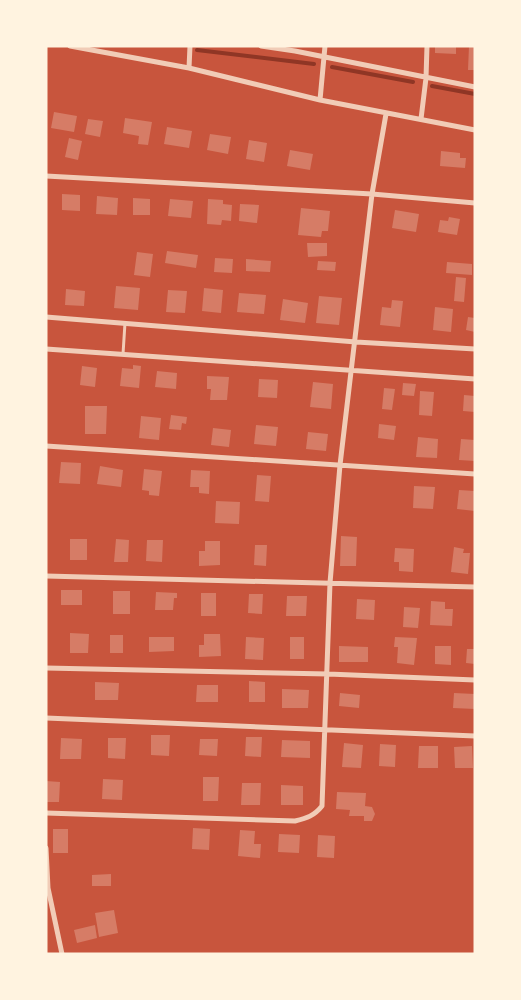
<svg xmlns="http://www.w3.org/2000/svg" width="521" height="1000" viewBox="0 0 521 1000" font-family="Raleway,sans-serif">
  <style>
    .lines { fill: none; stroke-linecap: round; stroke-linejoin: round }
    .stream { stroke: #8f3625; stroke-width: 4 }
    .building { fill: #d67c66 }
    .service { stroke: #f1ccb7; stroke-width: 3 }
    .minor { stroke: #f1ccb7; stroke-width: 5 }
  </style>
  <rect width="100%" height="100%" fill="#c8553d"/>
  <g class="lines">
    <!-- stream -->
    <path class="stream" d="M197 50 314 64
      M332 67 413 82
      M432 86 475 94"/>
  </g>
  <!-- building -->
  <path class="building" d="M435 46H456V54L435 53Z
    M469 46H475V70H468Z
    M54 112 77 116 74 132 51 128Z
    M125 118 152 122 148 145 138 144 139 136 123 133Z
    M88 119 103 121 100 137 85 134Z
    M167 127 192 131 189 148 164 144Z
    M210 134 231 137 228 154 207 150Z
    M69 138 82 141 78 160 65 157Z
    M249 140 267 143 264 162 246 159Z
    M290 150 313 154 310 170 287 166Z
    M441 151 460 153V158H466L465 168 440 166Z
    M62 194 80 195V211L62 210Z
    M97 196 118 198 117 215 96 214Z
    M133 198 150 199V215H133Z
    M170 199 193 201 191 218 168 216Z
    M208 199 223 200V204L232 205 231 221 222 220 221 225 207 224Z
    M240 204 259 205 257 223 239 221Z
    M301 208 330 211 328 231H322L321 237 298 235Z
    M395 210 419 214 416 232 392 228Z
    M449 217 460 219 457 235 438 232 440 220 448 221Z
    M307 243H327V256L308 257Z
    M167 251 198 255 196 268 165 263Z
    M137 252 153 254 150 277 134 275Z
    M215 258 233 259 232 273 214 272Z
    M246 259 271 261 270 272 246 271Z
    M318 261 336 262 335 271 317 270Z
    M447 262 472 264V275L446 273Z
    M456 277 466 278 464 302 454 301Z
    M116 286 140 288 138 310 114 308Z
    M204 288 223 290 221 313 202 311Z
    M66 289 85 291 84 306 65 305Z
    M168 290 187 291 185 313 166 312Z
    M239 293 266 295 264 314 237 312Z
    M319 296 342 298 339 325 316 323Z
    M283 299 308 303 305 323 280 320Z
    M392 300 403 301 400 327 380 325 382 307 391 308Z
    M435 307 453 309 451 332 433 330Z
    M468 317 475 318V332L466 330Z
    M133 365 141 366 139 388 120 386 122 368 133 369Z
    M82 366 97 368 95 387 80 385Z
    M157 371 177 373 176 389 155 387Z
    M207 376 229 377 227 400H210L211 389H207Z
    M259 379 278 380 277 398 258 397Z
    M313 382 333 384 331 409 310 407Z
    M403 383 416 384 414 396 402 395Z
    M384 388 395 389 392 410 382 409Z
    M420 391 434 392 432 416 419 415Z
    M464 395 475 396V412L463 411Z
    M85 406H107L106 434H85Z
    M171 415 187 417 186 424 182 423 181 430 169 429Z
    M141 416 161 418 159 440 139 438Z
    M379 424 396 426 394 440 378 438Z
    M256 425 278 427 276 446 254 444Z
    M213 428 231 430 229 447 211 445Z
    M308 432 328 434 326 451 306 449Z
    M418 437 438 439 437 458 416 457Z
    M461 439 475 440V461L459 460Z
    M61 462 81 463 80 484 59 483Z
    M100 466 123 470 121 487 97 484Z
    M144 469 162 471 159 496 149 495V491L142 490Z
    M191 470 210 471 209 494 199 493V487H190Z
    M257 475 271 476 269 502 255 501Z
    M414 486 435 487 433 509 413 508Z
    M459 490 475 491V511L457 509Z
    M216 501 240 502 239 524 215 523Z
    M341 536 357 537 356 566H340Z
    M70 539H87V560H70Z
    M116 539 129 540 128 562H114Z
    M147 540H163L162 562 146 561Z
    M205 541H220V565L199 566V551H205Z
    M255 545H267L266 566 254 565Z
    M454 547 464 549 463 553H470L468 574 451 572Z
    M395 548 414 549 413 572 399 571V562H394Z
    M61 590H82V605H61Z
    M113 591H130V614H113Z
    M156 592 177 593V598H174L173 610H155Z
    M201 593H216V616H201Z
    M249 594H263L262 614 248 613Z
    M287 596H307L306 616H286Z
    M357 599 375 600 374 620 356 619Z
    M431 601 445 602V609H453L452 626 430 625Z
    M404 607 420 608 418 628 403 627Z
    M70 633 89 634 88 653H70Z
    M204 634H220L221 656 199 657V645H204Z
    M110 635H123V653H110Z
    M149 637H174V651L149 652Z
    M246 637 264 638 263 660 245 659Z
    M290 637H304V659H290Z
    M395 637 417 638 414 665 397 663 398 647H394Z
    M339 646 368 647V662H339Z
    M435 646H451V665L435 664Z
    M467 649H475V664L466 663Z
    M249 681 265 682V702H249Z
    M95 682 119 683 118 700H95Z
    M197 685H218V702H196Z
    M282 689 309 690 308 708H282Z
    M340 693 360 695 359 708 339 706Z
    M454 693 475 694V709L453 708Z
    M151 735H170L169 756 151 755Z
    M246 737H262L261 757 245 756Z
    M61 738 82 739 81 759H60Z
    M108 738H126L125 759 108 758Z
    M200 739H218L217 756 199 755Z
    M282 740 310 741V758L281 757Z
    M344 743 363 745 361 768 342 767Z
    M380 744 396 745 395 767 379 766Z
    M419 746H438V768H418Z
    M472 746 473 768H455L454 747Z
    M203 777H219L218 801H203Z
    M103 779 123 780 122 800 102 799Z
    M46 781 60 782 59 802H46Z
    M242 783H261L260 805H241Z
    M281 785 303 786V805H281Z
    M337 792 366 793 365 806 372 807 375 814 372 821H364V816H349L350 810 336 809Z
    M193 828 210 829 209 850 192 849Z
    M53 829H68V853H53Z
    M240 830 255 831 254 844H261L260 858 238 856Z
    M279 834 300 835 299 853 278 852Z
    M318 835 335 836 334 858 317 857Z
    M111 874V886H92V875Z
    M114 910 118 933 99 937 95 913Z
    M95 925 97 938 77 943 74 930Z"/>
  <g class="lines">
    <!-- service -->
    <path class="service" d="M123 354 125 323"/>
    <!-- minor -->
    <path class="minor" d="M70 46 189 68 320 100 475 130
      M261 46 295 51 475 87
      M189 68 190 46
      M320 100 325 46
      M421 119 426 78 427 46
      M46 176 372 194 475 203
      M46 317 356 342 475 349
      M46 349 475 379
      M46 446 475 474
      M46 576 475 587
      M46 668 328 674 475 680
      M46 718 475 736
      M46 813 295 821C307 818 314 816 322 806L330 583 340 465 372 194 386 114
      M46 848 48 888 62 954"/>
  </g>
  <!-- border -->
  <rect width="521" height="1000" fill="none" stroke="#fff3e0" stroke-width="95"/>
</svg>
